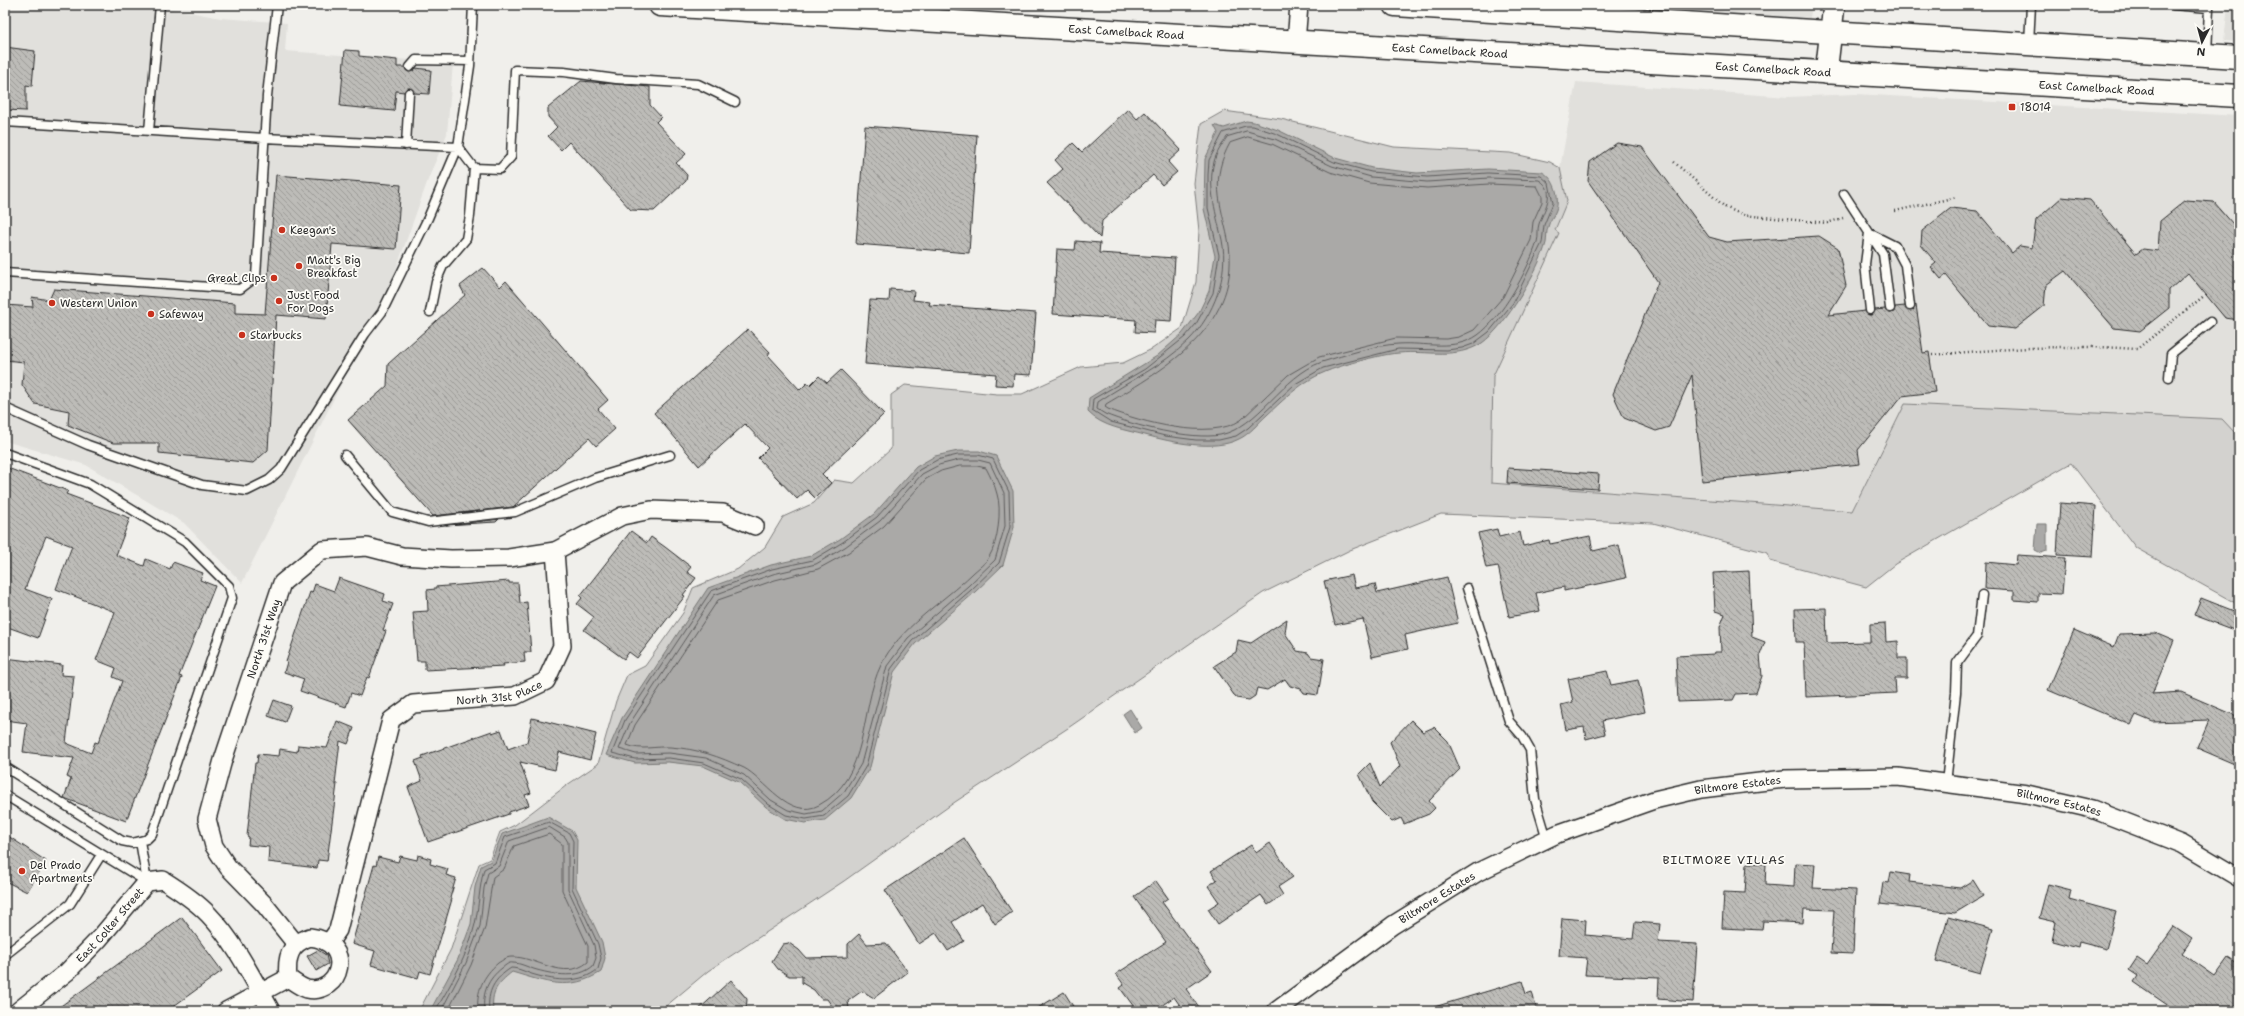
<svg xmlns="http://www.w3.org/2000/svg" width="2244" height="1016" viewBox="0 0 2244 1016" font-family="'Shantell Sans',sans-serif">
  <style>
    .built { fill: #e1e0dc }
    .grass { fill: #d3d2cf; stroke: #7f7e7d }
    .water { fill: #aaa9a7; stroke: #777775 }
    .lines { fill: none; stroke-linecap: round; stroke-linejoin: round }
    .shore { stroke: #5e5d5d; stroke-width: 1 }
    .building { fill: url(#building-back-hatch); stroke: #2b2b2b }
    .service-casing { stroke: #2b2b2b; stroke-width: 11 }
    .minor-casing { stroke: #2b2b2b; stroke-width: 20 }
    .tertiary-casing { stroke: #2b2b2b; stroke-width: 24 }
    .primary-casing { stroke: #2b2b2b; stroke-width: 25 }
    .path { stroke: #2b2b2b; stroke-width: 2.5; stroke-dasharray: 1 3; stroke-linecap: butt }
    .service { stroke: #fdfcf7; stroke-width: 8 }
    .minor { stroke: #fdfcf7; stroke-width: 17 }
    .tertiary { stroke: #fdfcf7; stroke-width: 21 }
    .primary { stroke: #fdfcf7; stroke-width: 22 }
    .poi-dot { fill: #c8321e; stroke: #fdfcf7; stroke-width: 1.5 }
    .labels { text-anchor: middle; stroke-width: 3.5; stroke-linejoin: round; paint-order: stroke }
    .street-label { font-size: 11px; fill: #2b2b2b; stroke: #fdfcf7 }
    .poi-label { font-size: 11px; fill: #2b2b2b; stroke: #fdfcf7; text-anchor: start }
    .neighbourhood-label { font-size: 12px; letter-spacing: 1px; fill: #2b2b2b; stroke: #fdfcf7 }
  </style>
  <defs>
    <pattern id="building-back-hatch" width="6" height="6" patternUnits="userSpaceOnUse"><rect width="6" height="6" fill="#bdbcb8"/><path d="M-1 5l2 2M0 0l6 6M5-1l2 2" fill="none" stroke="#9a9996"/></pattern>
  </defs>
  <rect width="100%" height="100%" fill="#f0efeb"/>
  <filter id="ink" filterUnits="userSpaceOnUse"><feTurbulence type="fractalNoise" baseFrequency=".025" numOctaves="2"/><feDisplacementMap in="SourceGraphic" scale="8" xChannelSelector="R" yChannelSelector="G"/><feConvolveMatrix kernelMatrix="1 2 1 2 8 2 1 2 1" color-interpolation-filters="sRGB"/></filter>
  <g filter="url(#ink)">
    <!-- built -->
    <path class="built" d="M5 5H131L167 8 221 18 287 23 285 51 453 63 447 134 429 177 390 286 242 583 184 523 86 465 5 441Z
      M1594 5H1812L1810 18Z
      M2228 5H2239V42L2224 41Z
      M1576 82 1788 97 1855 94 2239 116V442L2236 434 2019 410 1905 404 1852 511 1491 483 1493 376 1559 233 1555 230 1567 201 1560 168Z"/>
    <!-- grass -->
    <path class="grass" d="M1224 111 1281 119 1394 147 1510 153 1550 162 1560 168 1567 201 1555 230 1559 233 1493 376 1491 483 1852 511 1905 404 2222 419 2236 434 2239 442V605L2136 548 2071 463 1895 564 1866 587 1770 561 1768 553 1653 523 1441 514 1350 550 1263 593 1068 728 955 802 844 881 708 971 660 1011H419L451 949 479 864 490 859 500 832 515 825 567 785 598 764 616 701 627 675 645 666 683 613 693 588 738 569 765 547 783 517 814 503 834 480 854 483 891 449V395L905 385 997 394H1022L1081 367 1123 363 1152 349 1182 328 1196 282 1199 231 1194 183 1201 124Z
      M1865 1005 1989 1009 1996 1011H1850Z"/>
    <!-- water -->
    <path class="water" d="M1246 121 1254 122 1278 130 1335 158 1372 168 1417 173 1488 169 1542 172C1555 178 1560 197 1556 210 1554 216 1549 221 1548 227 1546 232 1547 238 1546 243 1539 270 1505 327 1482 343 1455 360 1428 350 1399 353 1384 354 1367 359 1352 363 1311 374 1298 386 1267 415 1258 423 1250 434 1239 439 1214 452 1171 442 1145 435 1126 430 1102 427 1088 412L1089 398 1157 356 1182 334 1199 312 1209 291 1215 256 1204 209 1205 159 1218 133 1214 125 1224 128Z
      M958 451H979L996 456 1013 491 1014 527 1003 565 974 593 915 644 894 672 870 767 851 798 825 820 805 823 785 819 766 807 739 782 703 766 668 762 635 763 606 755 622 718 708 588 771 565 811 556 840 539 874 514 916 467 935 456Z
      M2037 524H2047V551L2041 553 2035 550Z
      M1130 709 1142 728 1135 733 1123 714Z
      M548 817 572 831 577 840 576 887 602 942 605 958 601 972C569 992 546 982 512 972 497 984 491 991 493 1011H430L458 959 471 924 475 887 481 866 491 861 502 834Z"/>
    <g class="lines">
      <!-- shore -->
      <path class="shore" d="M1246 126H1253L1277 134 1334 162 1371 172 1427 177 1488 173 1541 176 1549 183 1553 203 1544 225 1542 243 1513 303 1489 332 1473 344 1462 348 1447 350 1398 349 1323 368 1295 384 1248 428 1236 436 1219 440H1196L1165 436 1111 422 1092 410 1093 399 1145 369 1185 337 1196 324 1213 293 1219 255 1208 208V175L1209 160 1223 133Z
        M1247 131 1275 139 1332 166 1371 177 1427 182 1489 178 1539 180C1558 191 1543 211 1539 224 1537 229 1539 236 1537 242 1528 270 1502 318 1478 335 1454 352 1425 342 1398 344 1375 345 1345 355 1322 362 1282 376 1259 427 1220 435 1191 440 1134 426 1105 414L1097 409 1098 402C1128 381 1162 367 1189 340 1214 315 1229 275 1222 240 1217 217 1207 186 1214 162 1216 153 1222 145 1227 137Z
        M1248 137 1272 144 1330 172 1369 183 1427 188 1489 184 1537 186 1542 196V202L1533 222 1531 240 1503 297 1474 330 1459 337 1446 339 1396 338 1319 357 1288 375 1241 420C1210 441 1141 422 1108 409L1105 407 1106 404C1167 368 1244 324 1228 239 1220 202 1210 179 1230 143Z
        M958 455H978L993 459 1009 492 1010 527 999 563 971 590 912 641 891 669 866 766 848 796 824 816 806 819 786 815 768 804 741 779 704 763 669 758 635 759 612 753 625 720 711 591 772 569 813 560 843 542 877 517 919 470 937 460Z
        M959 460H978L990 463 1004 493 1005 526 995 560 968 586 908 638 887 666 861 764 844 792 822 811 806 814 788 810 771 800 744 775 706 758 669 753 636 754 619 749 630 723 714 595 773 574 816 564 845 547 880 521 922 474 939 465Z
        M960 466H977L986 468C990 476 995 485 997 494 1002 509 998 543 989 557 986 563 977 569 972 574 943 602 898 629 881 665 859 710 870 778 819 805 790 821 764 778 744 768 718 756 698 749 670 747 656 746 641 751 627 745L635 725 718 600 775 580 818 569 849 552 884 526 926 479 941 471Z
        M435 1011C451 985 468 954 475 924 479 906 479 888 484 869L495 863 505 837 549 822 569 833 573 841 572 888 598 944 601 958 598 969C581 984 556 981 535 975 527 973 519 968 511 968 494 979 487 991 489 1011
        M441 1011 466 963 480 926 484 888 488 873 499 866 509 841 549 827 565 837 568 842V889L594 945 596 958 593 966C578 979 556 975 537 970 529 968 521 963 513 963 509 962 506 965 502 968 488 979 482 992 484 1011
        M448 1011 471 965 485 928 493 877 504 869 514 846 549 834 562 844V890L588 946V962C564 982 535 956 512 957 506 957 503 960 498 963 483 976 476 991 478 1011"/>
    </g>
    <!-- building -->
    <path class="building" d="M5 47 35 51 32 86 26 85V111L5 110Z
      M345 50 359 51V56L397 60V67H405L409 72 416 68 431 70 429 94 414 93 410 88 404 92 396 91 394 111 340 106Z
      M581 81 650 87V105L661 117 656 122 686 154 676 163 687 175 686 181 654 211 631 210 569 142 561 150 548 136 557 127 548 117V108Z
      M1128 109 1137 119 1145 112 1181 150 1168 162 1177 172 1162 185 1153 175 1102 221 1100 238 1047 183 1063 169 1055 160 1073 143 1082 152Z
      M865 126 977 135 969 253 856 244Z
      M1617 143 1642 147 1709 237 1727 242 1819 236 1838 248 1846 286 1828 315 1865 311 1871 315 1875 310 1885 309 1890 313 1894 312 1895 307 1905 306 1910 311 1916 305 1923 353 1929 352 1935 392 1902 396 1858 450 1860 464 1702 481 1692 375 1669 427 1656 431 1624 418 1613 394 1658 282 1588 181 1590 162Z
      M276 175 401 185 396 249 332 244 326 319 276 315 268 450 253 463 159 453V443H113L68 425 69 411 35 404 22 385 24 362 5 360V305L33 307 32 297 49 300 54 289 235 303V313L265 314Z
      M2062 197 2090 200 2136 254 2143 249 2158 251 2160 221 2186 200 2214 202 2239 231V320L2225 318 2188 273 2169 290V308L2140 331 2114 328 2065 271 2046 285 2044 306 2015 329 1988 326 1946 275 1941 279 1931 267 1936 263 1921 245 1922 231 1951 208 1977 211 2012 253 2020 246 2032 248 2036 220Z
      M1076 241 1100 243 1099 253 1175 258 1171 321 1155 320 1154 333 1135 332 1136 320 1053 314 1057 249 1075 250Z
      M483 268 500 287 506 281 608 400 598 409 615 429 596 446 589 438 513 507 433 516 348 420 387 386 388 364 465 295 460 286Z
      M890 289 914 291 913 300 930 302 929 305 1036 313 1031 375 1014 374 1013 386 995 385 996 374 865 364 870 300 889 301Z
      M748 329 770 352 768 355 800 390 807 383 810 385 819 376 827 383 841 370 884 414 822 474 831 483 815 498 807 490 797 499 758 458 768 448 745 424 699 466 654 413Z
      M5 467 68 491 66 494 130 518 116 555 144 566 146 559 170 569 173 562 203 573 200 580 215 586 179 676 182 677 126 821 64 798 71 779 67 777 74 758 23 752 27 723 5 720V658L62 665 61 675 74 676 66 743 91 753 95 742 98 743 122 681 113 677 116 668 96 660 115 612 56 589 72 546 46 536 25 589 52 599 38 638 5 626Z
      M1508 468 1599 474 1598 489 1507 483Z
      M2060 503 2096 506 2093 557 2057 555Z
      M499 519 496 522 446 525Z
      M1497 529 1499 537 1520 532 1523 546 1549 540 1550 544 1590 536 1593 551 1619 545 1626 578 1564 591V587L1536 593 1540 611 1509 617 1498 566 1486 568 1478 533Z
      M631 531 647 543 651 537 665 547 691 567 687 572 696 578 683 595 685 596 637 658 629 652 624 659 584 630 594 617 577 604 582 598 580 596Z
      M2017 555 2065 558 2062 594 2038 593V602L2014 600V591L1985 589 1986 562 2016 565Z
      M1749 571 1752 637 1765 642 1760 655 1762 676 1756 693 1736 694 1733 700 1678 702 1676 656 1714 654 1715 652H1721L1720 627 1725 614 1715 611 1713 573Z
      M1352 575 1355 588 1375 584 1377 593 1447 577 1458 623 1405 635 1408 649 1372 657 1363 619 1335 625 1324 581Z
      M339 578 385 594 383 601 393 604 383 630 386 631 369 678 367 677 360 696 351 693 346 707 300 691 304 679 284 672 287 662H286L310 592 312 593 315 584 334 591Z
      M509 581V583H518L520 603 527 602 531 652H524L525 662 503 664 504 666 425 670V661H417L413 612 428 611 427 590 435 589V587Z
      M2201 598 2239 613V632L2194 615Z
      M1826 608 1827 643 1870 642V624L1885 623 1886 642 1898 641V658H1907V678H1895L1896 693 1806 697 1804 642H1796L1795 609Z
      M1287 619 1285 633 1297 651 1308 653 1311 657 1324 659 1318 695 1304 693 1301 689 1290 686 1285 679 1267 690 1257 688 1255 696 1249 700 1236 698 1214 666 1236 652 1238 640 1251 643Z
      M2074 630 2114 647 2119 634 2155 633 2174 641 2152 694 2181 692 2239 717V766L2197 748 2209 720 2153 722 2136 715 2131 725 2048 690Z
      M1607 671 1611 685 1638 680 1645 712 1602 721 1605 734 1586 739 1584 727 1566 730 1561 705 1573 702 1568 679Z
      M274 700 291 706 285 722 268 716Z
      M532 718 596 734 590 760 559 752 555 770 520 762 531 793 525 795 529 805 509 812V814L428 842 408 787 422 781 415 761 423 758 422 756 492 731V733L501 730 508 749 527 742Z
      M1411 720 1423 732 1434 727 1448 741 1460 769 1429 801 1435 808 1429 814 1404 824 1401 818 1392 822 1372 802 1359 774 1370 763 1380 787 1400 766 1390 742Z
      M337 721 354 728 348 744 340 741 335 784H337L327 861 318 860 317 868 268 862 269 847 248 845 249 837 247 836 255 763H257L258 754 279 756 280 749 297 752 298 745 327 748Z
      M5 834 46 861 27 892 5 881Z
      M964 838 1012 912 995 924 982 903 952 922 964 941 948 951 936 933 919 944 885 890Z
      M1270 843 1293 877 1278 887 1283 895 1268 905 1261 895 1218 924 1208 909 1219 902 1208 886 1217 880 1211 871 1251 845 1256 853Z
      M418 855 431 859 430 864 448 869 446 875 456 878 450 898 452 899 430 974 420 971 418 978 371 965 375 951 352 944 374 865 376 866 378 857 398 862 400 856 417 860Z
      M1747 863 1766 864 1765 885 1794 887 1795 863 1815 864 1813 888 1856 890 1853 954 1831 953 1834 910 1804 909 1803 923 1763 921 1762 930 1722 928 1724 892 1745 893Z
      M1891 872 1910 875 1909 882 1960 888 1973 880 1983 896 1955 913 1880 904 1883 882 1889 883Z
      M1156 881 1168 898 1162 902 1212 971 1186 989 1202 1011H1184L1174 997 1154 1011H1137L1120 988 1124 985 1116 974 1166 942 1134 897Z
      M2048 884 2071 890 2069 899 2116 912 2106 949 2079 942 2078 948 2052 941 2056 922 2039 918Z
      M182 917 222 971 167 1011H54Z
      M1948 917 1993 929 1980 973 1936 961Z
      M1562 918 1586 920 1585 935 1633 939 1635 922 1660 924 1658 942 1697 944 1693 1002 1658 999 1659 978 1585 975 1587 958 1559 956Z
      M2174 927 2192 939 2182 953 2215 976 2228 958 2239 965V1002L2232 1011H2176L2134 982 2138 976 2129 970 2137 958 2147 965Z
      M859 934 867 944 886 943 908 972 874 998 862 991 848 1001 849 1008 834 1009 827 999H821L814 990 802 983V976H789L778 969 772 961 783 944 789 943 799 950 806 958 848 957V944Z
      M318 950 326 955 328 964 316 971 307 956Z
      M731 980 747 999 746 1011H697Z
      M1522 981 1526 994 1532 992 1537 1011H1434V1007Z
      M1064 992 1076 1011H1033Z"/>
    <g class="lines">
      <!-- service casing -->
      <g class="service-casing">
        <path id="service" d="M2173 5 2209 8 2207 54
          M2029 43 2031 5
          M410 67 416 60 470 61
          M5 122 264 138 458 147 474 168 500 169 511 157 515 70 564 72 616 79 698 84 735 102
          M149 131 160 5
          M406 145 409 93
          M1844 194 1883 254 1890 308
          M5 273 240 289 256 277 267 96 277 5
          M1870 310 1865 264 1869 233 1895 246 1905 265 1910 306
          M430 312 436 282 443 266 466 239 470 216 474 168
          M2169 377 2171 354 2210 322
          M5 408 88 445 202 485 247 491 269 480 281 469 365 334 382 312 428 218 458 147 470 66 473 5
          M5 453 90 484 185 542 229 586 232 598 152 834 147 839 140 841 147 882
          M345 455 392 512 428 522 515 512 595 478 670 455
          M1467 588 1509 721 1522 736 1530 750 1535 799 1547 839
          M5 767 122 841 132 843 140 841
          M1946 783 1956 693 1957 663 1977 636 1982 595
          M5 795 147 882
          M5 955 70 904 101 855"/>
      </g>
      <!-- minor casing -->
      <g class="minor-casing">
        <g id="minor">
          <path d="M1296 42 1299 5"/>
          <path d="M310 937C356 942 341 996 307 989 300 987 294 982 288 978 286 958 289 944 310 937Z"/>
          <path id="s1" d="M329 943 338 930 391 720 413 704 515 696 546 681 562 646 555 551"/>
          <path id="s2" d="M296 944 264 904 228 867 214 846 207 819 223 760 282 583 322 550 367 547 402 556 451 559 509 558 555 551 622 516 651 510 723 513 755 526"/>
          <path id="s3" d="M18 1011 67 972 99 939 147 882 163 880C179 890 196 901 209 915 235 942 253 979 271 1011"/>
          <path d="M226 1011 288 978"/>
          <path id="s4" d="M1276 1011 1393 925 1478 872 1557 834 1654 800 1701 789 1785 779 1898 777 2027 794 2092 809 2182 844 2239 878"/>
        </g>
      </g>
      <!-- tertiary casing -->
      <g class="tertiary-casing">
        <path id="tertiary" d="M1826 73 1834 5"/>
      </g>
      <!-- primary casing -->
      <g class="primary-casing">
        <g id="primary">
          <path id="s5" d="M660 5 2239 96"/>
          <path d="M1395 5C1676 23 1958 40 2239 57"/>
        </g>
      </g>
      <!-- path -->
      <path class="path" d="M1674 162 1725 207 1743 215 1827 223 1843 218
        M1895 211 1957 197
        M1932 355C2000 349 2068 344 2137 349L2204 296"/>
      <!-- service -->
      <use href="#service" class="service"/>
      <!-- minor -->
      <use href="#minor" class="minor"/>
      <!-- tertiary -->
      <use href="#tertiary" class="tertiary"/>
      <!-- primary -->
      <use href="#primary" class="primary"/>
    </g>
  </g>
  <!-- markers -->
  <g class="poi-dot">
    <rect x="2008" y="103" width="8" height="8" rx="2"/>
    <circle cx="282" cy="230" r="4"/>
    <circle cx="299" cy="266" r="4"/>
    <circle cx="274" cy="278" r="4"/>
    <circle cx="279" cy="301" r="4"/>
    <circle cx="52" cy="303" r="4"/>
    <circle cx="151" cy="314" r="4"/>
    <circle cx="242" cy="335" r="4"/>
    <circle cx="22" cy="871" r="4"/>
  </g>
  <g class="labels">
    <!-- street labels -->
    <g class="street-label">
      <text dy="4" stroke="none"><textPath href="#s5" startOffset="467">East Camelback Road</textPath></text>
      <text dy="4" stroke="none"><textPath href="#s5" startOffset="791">East Camelback Road</textPath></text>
      <text dy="4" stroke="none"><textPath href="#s5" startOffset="1115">East Camelback Road</textPath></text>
      <text dy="4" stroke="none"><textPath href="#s5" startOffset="1439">East Camelback Road</textPath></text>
      <text dy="4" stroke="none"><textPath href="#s2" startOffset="345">North 31st Way</textPath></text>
      <text dy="4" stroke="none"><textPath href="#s1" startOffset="347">North 31st Place</textPath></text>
      <text dy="4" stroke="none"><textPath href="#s4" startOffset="521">Biltmore Estates</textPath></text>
      <text dy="4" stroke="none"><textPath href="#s4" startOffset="845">Biltmore Estates</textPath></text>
      <text dy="4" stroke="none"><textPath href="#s4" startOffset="197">Biltmore Estates</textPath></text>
      <text dy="4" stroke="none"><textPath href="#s3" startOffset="126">East Colter Street</textPath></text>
    </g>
    <!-- poi labels -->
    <g class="poi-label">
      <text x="2020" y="111">18014</text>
      <text x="290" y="234">Keegan's</text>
      <text x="307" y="264">Matt's Big<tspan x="307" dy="13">Breakfast</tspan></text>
      <text x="266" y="282" text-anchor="end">Great Clips</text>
      <text x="287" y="299">Just Food<tspan x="287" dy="13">For Dogs</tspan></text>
      <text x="60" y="307">Western Union</text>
      <text x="159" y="318">Safeway</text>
      <text x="250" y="339">Starbucks</text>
      <text x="30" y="869">Del Prado<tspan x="30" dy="13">Apartments</tspan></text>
    </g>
    <!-- neighbourhood labels -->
    <g class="neighbourhood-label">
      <text x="1724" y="864">BILTMORE VILLAS</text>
    </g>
  </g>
  <!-- margin -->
  <rect width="2244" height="1016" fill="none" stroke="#fdfcf7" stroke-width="20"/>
  <rect x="10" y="10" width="2224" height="996" fill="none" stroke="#2b2b2b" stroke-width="1.5" filter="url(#ink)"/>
  <!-- north arrow -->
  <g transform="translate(2202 42) rotate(186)" stroke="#fdfcf7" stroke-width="3" paint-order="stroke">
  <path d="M0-3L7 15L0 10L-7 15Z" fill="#2b2b2b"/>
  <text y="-6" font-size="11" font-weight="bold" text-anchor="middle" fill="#2b2b2b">N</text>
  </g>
</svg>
